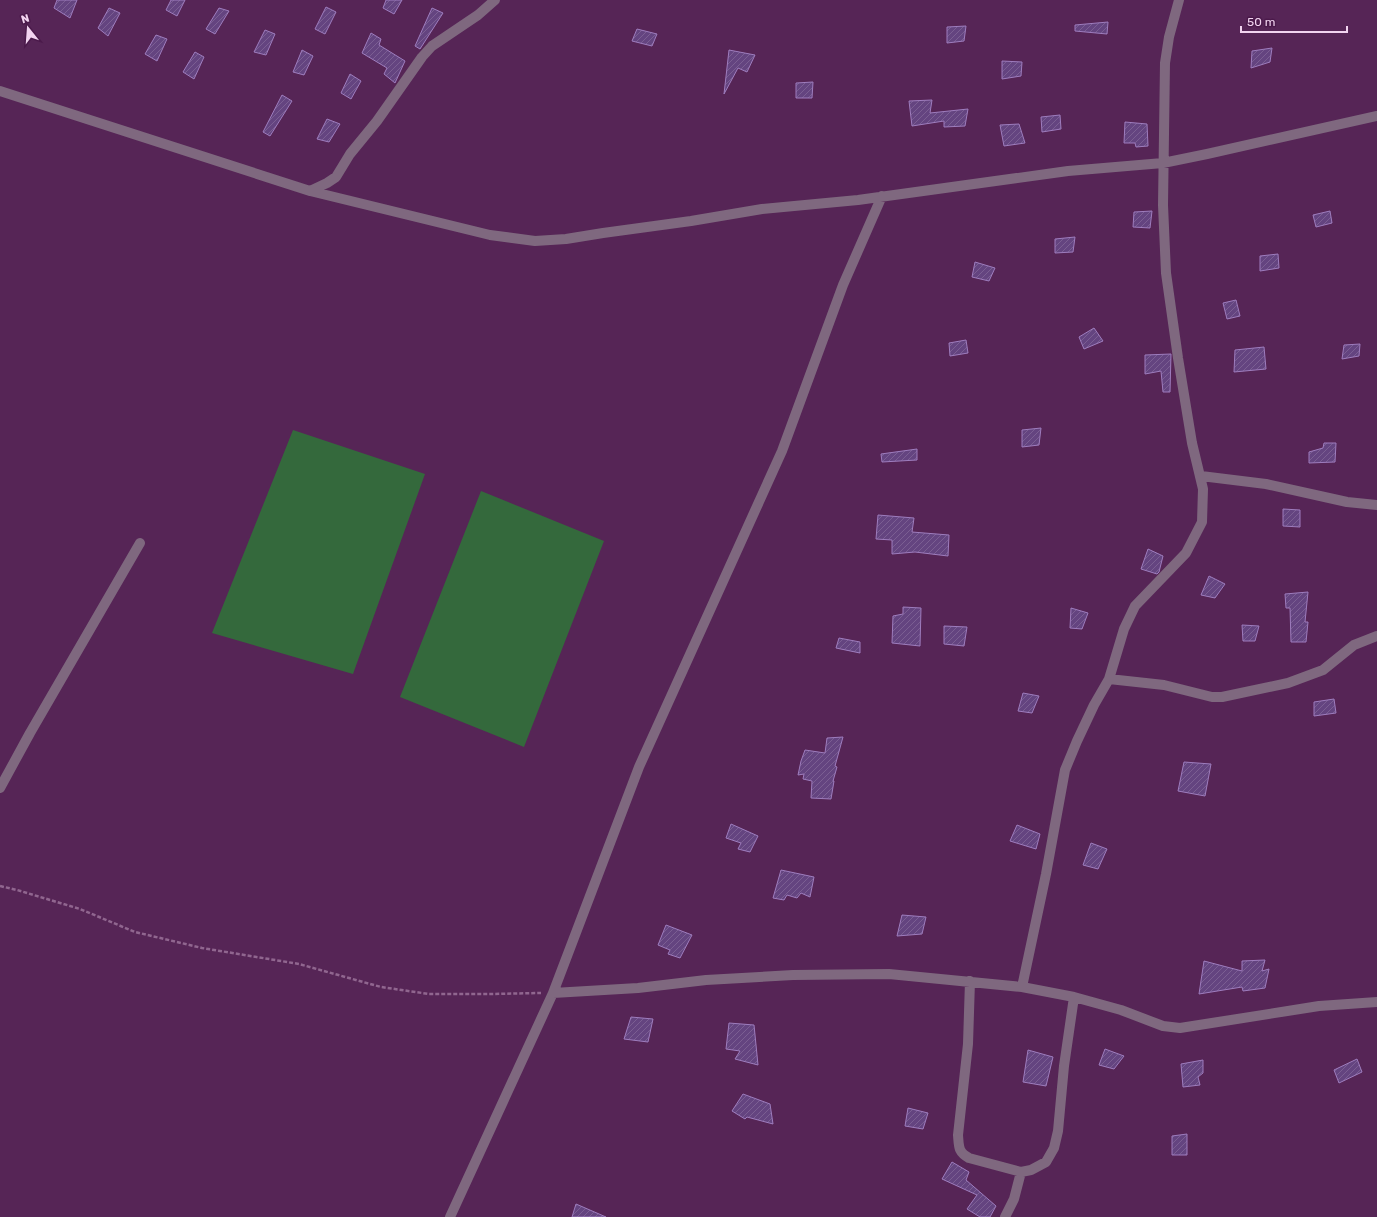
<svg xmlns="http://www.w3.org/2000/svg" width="1377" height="1217" viewBox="0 0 1377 1217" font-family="Rubik,sans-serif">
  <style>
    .green { fill: #34693c }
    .building { fill: url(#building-hatch); stroke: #9e7dbe }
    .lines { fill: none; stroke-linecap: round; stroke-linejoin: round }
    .path { stroke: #90668f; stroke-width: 2.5; stroke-dasharray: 4 2; stroke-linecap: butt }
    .minor { stroke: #7f687f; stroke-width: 10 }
  </style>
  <defs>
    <pattern id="building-hatch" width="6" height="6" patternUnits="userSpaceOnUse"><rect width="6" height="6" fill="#644480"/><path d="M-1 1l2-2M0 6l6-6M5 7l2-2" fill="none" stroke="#7b5e92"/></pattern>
  </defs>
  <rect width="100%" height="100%" fill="#562556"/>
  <!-- green -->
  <path class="green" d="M293 430 425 474 353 674 212 633Z
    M481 491 604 541 524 747 400 697Z"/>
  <!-- building -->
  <path class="building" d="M57 0H77L70 18 54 8Z
    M171 0H185L177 16 166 10Z
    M386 0H402L394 14 383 8Z
    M326 7 336 12 325 34 315 29Z
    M109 8 120 13 108 36 98 28Z
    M219 8 229 11 215 34 206 29Z
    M432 8 443 13 420 49 415 46Z
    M1108 22 1107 34 1075 31V25Z
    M966 26 964 41 947 43V27Z
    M637 29 657 34 652 46 632 41Z
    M265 30 275 34 266 55 254 52Z
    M371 33 381 39 379 45 405 61 395 83 384 74 387 68 362 53Z
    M156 35 167 39 157 61 145 54Z
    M1272 48 1270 62 1251 68 1252 51Z
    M302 50 313 56 304 75 293 72Z
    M729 50 755 55 747 72 738 68 724 94Z
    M195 52 204 57 194 79 183 72Z
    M1002 61 1022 62 1021 76 1002 79Z
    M350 74 361 81 351 99 341 93Z
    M813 82 812 98H796V83Z
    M282 95 292 101 270 136 263 132Z
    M932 100 930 113 968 109 965 126 944 127V121L912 126 909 101Z
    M1060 115 1061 129 1042 132 1041 117Z
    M327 119 340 124 329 142 317 139Z
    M1125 122 1147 124 1148 146 1136 147 1135 143H1124Z
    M1019 124 1025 143 1004 146 1000 125Z
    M1152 211 1150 228 1133 227 1134 212Z
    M1330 211 1332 223 1316 227 1313 215Z
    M1075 237 1073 252 1055 253V239Z
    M1278 254 1279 268 1260 271V256Z
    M975 262 995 268 989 281 972 277Z
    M1236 300 1240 316 1227 319 1223 303Z
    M1094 328 1103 341 1084 349 1079 337Z
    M966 340 968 353 950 356 949 343Z
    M1360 344 1359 356 1342 359 1344 345Z
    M1264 347 1266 369 1234 372 1235 350Z
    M1171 354 1170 392H1163L1161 371 1145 374V355Z
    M1041 428 1039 445 1022 447V430Z
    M1324 443H1336L1335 462 1309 463V452L1323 448Z
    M917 449V460L882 462 881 454Z
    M1283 509 1300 510V527L1283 526Z
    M878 515 914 518 912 532 949 535 948 556 915 552 892 554V540L876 539Z
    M1148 549 1163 556 1159 572 1157 574 1141 569Z
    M1209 576 1225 584 1215 598 1201 595Z
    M1308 592 1305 622H1308L1306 642H1291L1290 608H1286L1285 594Z
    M903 607 921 608 920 646 892 643 893 616 903 614Z
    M1071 608 1088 613 1082 629 1070 628Z
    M1242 625 1259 626 1255 641H1243Z
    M944 626 967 627 964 646 944 644Z
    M839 638 860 642V653L836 648Z
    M1023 693 1039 696 1032 713 1018 711Z
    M1334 699 1336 713 1314 716V702Z
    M843 737 835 766 837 767 833 781H834L831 799 811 798 812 781 803 779 804 774 798 775 801 761 805 750 825 753 827 738Z
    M1184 762 1211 764 1205 796 1178 791Z
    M731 824 758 836 750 852 738 849 741 843 726 838Z
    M1017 825 1040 834 1036 849 1010 841Z
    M1091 843 1107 849 1098 869 1083 865Z
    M781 870 814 877 810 897 801 893 797 898 787 895 784 900 773 898Z
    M902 915 926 917 922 934 897 936Z
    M666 925 692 935 680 958 668 954 670 950 658 945Z
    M1265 960 1262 971 1269 969 1265 988 1243 991 1242 987 1199 994 1204 961 1242 971V961Z
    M631 1017 653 1019 648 1042 624 1039Z
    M729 1023 754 1025 758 1065 735 1059 740 1051 726 1049Z
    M1105 1049 1124 1056 1114 1069 1099 1065Z
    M1028 1050 1053 1057 1046 1086 1023 1082Z
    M1357 1059 1362 1072 1339 1083 1334 1070Z
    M1203 1060V1073L1198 1077 1200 1085 1183 1087 1181 1064Z
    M743 1094 770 1104 773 1124 747 1117 745 1119 732 1111Z
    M908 1108 928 1113 923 1129 905 1126Z
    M1187 1134V1155H1172V1136Z
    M952 1162 969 1172 966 1180 996 1206 990 1217H980L967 1209 977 1195 942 1179Z
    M576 1204 606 1217H572Z"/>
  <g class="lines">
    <!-- path -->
    <path class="path" d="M0 886 17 890 80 909 135 932 202 948 299 964 381 987 429 994H489L541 993"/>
    <!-- minor -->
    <path class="minor" d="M0 91 310 191 490 235 535 241 566 239 603 233 691 221 762 209 858 200 1068 171 1163 163 1207 154 1377 116
      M310 191 327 183 336 177 350 154 377 121 422 57 432 46 478 15 495 0
      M1201 476 1266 484 1347 502 1377 505
      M1109 679 1164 685 1212 697H1222L1288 683 1323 670 1354 645 1377 636
      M0 788 30 733 140 543
      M970 981 968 1044 958 1135C959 1147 958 1152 969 1158L1021 1172 1031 1170 1046 1162 1054 1148 1058 1131 1064 1066 1074 997
      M1022 987 1046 874 1065 770 1077 741 1094 705 1109 679 1124 629 1135 606 1186 553 1202 522 1203 489 1192 443 1178 358 1166 273 1163 205 1165 63 1169 37 1179 0
      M553 993 638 988 706 980 793 975 889 974 1022 987 1074 997 1121 1010 1163 1026 1180 1028 1319 1006 1377 1002
      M450 1217 553 993 639 767 782 451 843 285 882 196
      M1005 1217 1014 1199 1021 1172"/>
  </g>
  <!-- north arrow -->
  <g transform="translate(28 28) rotate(343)" stroke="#4b1a4b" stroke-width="3" paint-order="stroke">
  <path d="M0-3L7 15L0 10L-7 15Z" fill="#f2d4f0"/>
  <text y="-6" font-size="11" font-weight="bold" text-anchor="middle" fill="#f2d4f0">N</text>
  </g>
  <!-- scale -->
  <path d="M1241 26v6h106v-6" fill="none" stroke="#f2d4f0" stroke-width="2"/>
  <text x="1247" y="26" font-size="12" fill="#f2d4f0" stroke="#4b1a4b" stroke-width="3" paint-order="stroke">50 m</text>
</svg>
